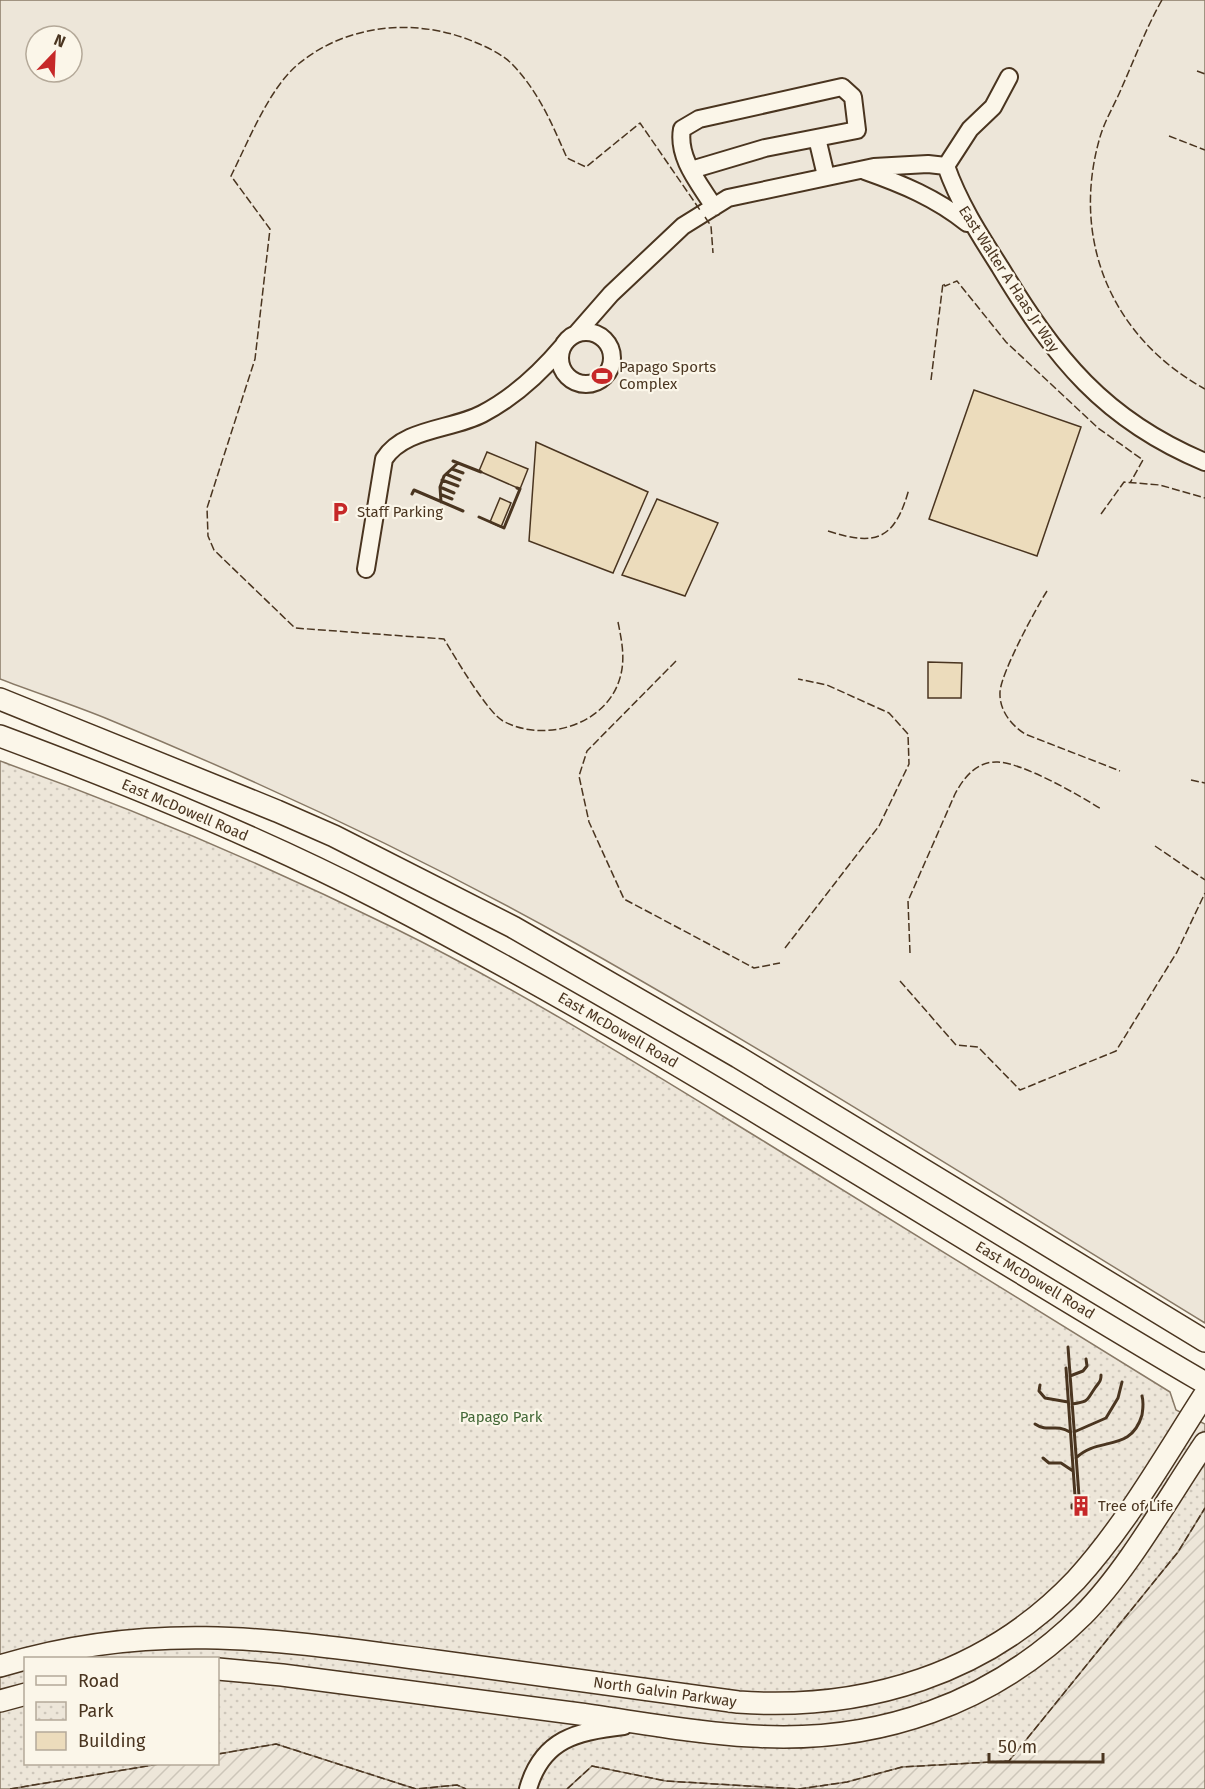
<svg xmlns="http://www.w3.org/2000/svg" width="1205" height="1789" viewBox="0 0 1205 1789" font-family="'Fira Sans',sans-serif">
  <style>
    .park { fill: url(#park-dots); stroke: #887966; stroke-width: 1.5; fill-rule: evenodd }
    .garden { fill: url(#garden-furrows); stroke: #887966; stroke-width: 1.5 }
    .pitch { fill: #ede6d9; stroke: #887966; stroke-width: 1.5; fill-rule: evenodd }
    .building { fill: #ecdcbc; stroke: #4a3520; stroke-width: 1.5 }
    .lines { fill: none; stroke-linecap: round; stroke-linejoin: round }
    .minor-casing { stroke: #4a3520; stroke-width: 20 }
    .major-casing { stroke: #4a3520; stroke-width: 24 }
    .minor { stroke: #fbf6e9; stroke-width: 16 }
    .major { stroke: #fbf6e9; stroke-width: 21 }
    .fence { stroke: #4a3520; stroke-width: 1.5; stroke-dasharray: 8 3; stroke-linecap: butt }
    .wall { stroke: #4a3520; stroke-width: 3 }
    .labels { text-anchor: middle; stroke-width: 4.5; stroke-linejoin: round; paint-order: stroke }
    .street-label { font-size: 15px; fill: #4a3520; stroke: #fbf6e9 }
    .poi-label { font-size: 15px; fill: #4a3520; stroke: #fbf6e9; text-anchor: start }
    .park-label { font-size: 15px; fill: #436837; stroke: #fbf6e9 }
  </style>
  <defs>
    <pattern id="park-dots" width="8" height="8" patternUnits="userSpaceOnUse" patternTransform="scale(1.5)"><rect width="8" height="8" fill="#ede6d9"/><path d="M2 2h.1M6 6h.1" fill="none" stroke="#cdc6ba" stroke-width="1.8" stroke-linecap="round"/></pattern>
    <pattern id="garden-furrows" width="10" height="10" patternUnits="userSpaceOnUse" patternTransform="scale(1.5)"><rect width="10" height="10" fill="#ede6d9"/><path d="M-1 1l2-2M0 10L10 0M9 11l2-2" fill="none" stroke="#cdc6ba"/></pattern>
  </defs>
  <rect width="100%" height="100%" fill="#fbf6e9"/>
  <!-- park -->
  <path class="park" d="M0 761C134 809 266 865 394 928 522 991 644 1068 765 1142 900 1226 1035 1309 1170 1392L1176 1410 1205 1424V1789H0ZM26 1658H218V1764H26Z"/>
  <!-- garden -->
  <path class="garden" d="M1205 1508V1789H567L592 1766 666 1781 799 1789 847 1782 902 1767 1009 1761 1178 1552Z
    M276 1744 416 1789 457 1785 466 1789H10L159 1764H218V1754Z"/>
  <!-- pitch -->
  <path class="pitch" d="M0 0H1205V1323C996 1195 788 1063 575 943 425 859 268 785 110 720 74 705 36 693 0 679ZM36 36H72V72H36Z"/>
  <!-- building -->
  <path class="building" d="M974 390 1081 427 1037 556 929 519Z
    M536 442 648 492 613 573 529 541Z
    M487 452 528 469 520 489 479 471Z
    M500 498 511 503 501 527 490 522Z
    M657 499 718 523 685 596 622 575Z
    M928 662 962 663 961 698H928Z"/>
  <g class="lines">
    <!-- minor casing -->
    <g class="minor-casing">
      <path id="minor" d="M817 138 826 176
        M946 166C959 203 979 234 1000 267 1055 358 1104 420 1205 462
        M946 166 970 129 993 107 1009 77
        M691 170 765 148 857 130 853 97 842 87 699 119 682 129C677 158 699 183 714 207
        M865 171C902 184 936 198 967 223
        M560 358a26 26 0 1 1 52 0a26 26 0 1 1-52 0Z
        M576 334 611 294 683 226 728 198 874 167 928 164 946 166
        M366 569 384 459C404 428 451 430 482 414 513 398 541 372 563 346
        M528 1789C542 1739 577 1731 624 1726"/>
    </g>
    <!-- major casing -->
    <g class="major-casing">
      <path id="major" d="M0 699 277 811 334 836 513 927 738 1057 1205 1341
        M0 736C129 784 257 836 379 899 663 1046 930 1222 1205 1383
        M0 1666C155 1619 280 1640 436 1661 537 1674 638 1688 738 1702 865 1711 987 1674 1076 1580 1126 1525 1165 1456 1205 1394
        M218 1669 282 1675C381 1688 480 1701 580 1714 637 1722 695 1733 752 1736 878 1744 993 1704 1083 1615 1128 1570 1169 1496 1205 1443
        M0 1701 26 1694"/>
    </g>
    <!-- minor -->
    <use href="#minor" class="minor"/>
    <!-- major -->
    <use href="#major" class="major"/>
    <!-- fence -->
    <path class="fence" d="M1162 0C1146 28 1135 58 1122 87 1115 104 1105 120 1100 137 1070 240 1112 338 1205 389
      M1197 71 1205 74
      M1169 136 1205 150
      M705 217 711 226 713 253
      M931 380 943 283 945 286 957 281 1006 342 1098 428 1143 460 1130 483
      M1101 514 1124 482 1160 485 1205 498
      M828 531C877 547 895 539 909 489
      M1047 591C1035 610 1001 673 1000 692 999 710 1011 725 1025 734L1120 771
      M618 622C622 642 626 661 619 681 604 726 543 743 503 721 487 712 455 657 444 639L295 628 214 550 208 536 207 508 255 359 270 229 231 176C248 142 268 91 296 66 346 23 418 17 477 43 489 48 503 55 512 64 539 92 552 124 567 158L586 167 640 123 700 210
      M676 661 587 751 579 776 589 822 624 899 754 968 780 963
      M1191 780 1205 783
      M1155 846 1205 880
      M785 948 879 826 909 764 908 734 889 713 827 685 798 679
      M910 953 908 901 955 794C964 777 977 761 998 762 1023 763 1079 795 1101 809
      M900 981 956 1045 978 1047 1020 1090 1116 1051 1177 952 1205 893
      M218 1754 276 1744 416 1789 457 1785 466 1789
      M10 1789 159 1764
      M567 1789 592 1766 666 1781 799 1789 847 1782 902 1767 1009 1761 1178 1552 1205 1508"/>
    <!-- wall -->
    <path class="wall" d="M453 461 481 472
      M452 469 463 473
      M446 474 460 480
      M442 480 458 486
      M440 487 454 493
      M412 494 414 490 463 511
      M442 495 452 499
      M441 502 440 487 444 476 458 463
      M479 517 504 528 520 489 517 488
      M1066 1368 1075 1496H1079L1068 1347
      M1070 1376 1083 1371 1087 1366 1086 1359
      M1040 1385 1039 1391 1045 1398 1068 1402
      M1072 1404C1090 1401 1086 1401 1095 1388 1099 1382 1101 1382 1101 1375
      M1035 1424C1048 1433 1055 1423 1070 1432
      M1074 1432 1106 1418 1118 1398 1122 1382
      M1043 1458 1049 1463H1061L1073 1471
      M1076 1458C1098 1436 1131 1453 1142 1415 1143 1408 1144 1403 1142 1396
      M1075 1504V1508H1072V1505Z
      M1082 1504 1083 1508H1079V1505Z"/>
  </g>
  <!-- icons -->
  <defs>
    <g id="stadium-bare" transform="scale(1.62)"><path d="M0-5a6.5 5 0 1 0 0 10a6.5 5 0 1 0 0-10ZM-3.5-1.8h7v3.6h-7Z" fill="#c62828" stroke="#fbf6e9" stroke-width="2.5" paint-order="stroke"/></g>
    <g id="parking-bare" transform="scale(1.62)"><path d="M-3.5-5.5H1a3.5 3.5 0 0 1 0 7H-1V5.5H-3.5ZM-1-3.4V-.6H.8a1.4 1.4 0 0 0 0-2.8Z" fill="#c62828" stroke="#fbf6e9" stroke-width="2.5" paint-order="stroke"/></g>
    <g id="building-bare" transform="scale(1.62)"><path d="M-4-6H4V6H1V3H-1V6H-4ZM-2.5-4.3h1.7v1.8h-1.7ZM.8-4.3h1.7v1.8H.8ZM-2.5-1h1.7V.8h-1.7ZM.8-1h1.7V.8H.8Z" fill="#c62828" stroke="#fbf6e9" stroke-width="2.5" paint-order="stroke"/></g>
  </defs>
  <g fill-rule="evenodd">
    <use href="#stadium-bare" x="602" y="376"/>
    <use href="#parking-bare" x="340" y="512"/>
    <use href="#building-bare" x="1081" y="1506"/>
  </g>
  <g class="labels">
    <!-- street labels -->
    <g class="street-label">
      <text transform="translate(1009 279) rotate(57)" y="5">East Walter A Haas Jr Way</text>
      <text transform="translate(185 810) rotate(23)" y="5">East McDowell Road</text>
      <text transform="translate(618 1030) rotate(30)" y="5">East McDowell Road</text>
      <text transform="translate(1035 1280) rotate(31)" y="5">East McDowell Road</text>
      <text transform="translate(665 1692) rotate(8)" y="5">North Galvin Parkway</text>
    </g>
    <!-- poi labels -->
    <g class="poi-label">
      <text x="619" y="372">Papago Sports<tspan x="619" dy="17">Complex</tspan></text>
      <text x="357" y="517">Staff Parking</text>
      <text x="1098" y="1511">Tree of Life</text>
    </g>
    <!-- park labels -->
    <g class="park-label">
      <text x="501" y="1422">Papago Park</text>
    </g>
  </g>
  <!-- legend -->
  <rect x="24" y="1657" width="195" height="108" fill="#fbf6e9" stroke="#b4a999" stroke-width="1.5"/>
  <rect x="36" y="1676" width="30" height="9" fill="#fbf6e9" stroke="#b4a999" stroke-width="1.5"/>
  <text x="78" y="1687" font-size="18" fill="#4a3520">Road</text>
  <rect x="36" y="1702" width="30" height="18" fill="url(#park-dots)" stroke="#b4a999" stroke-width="1.5"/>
  <text x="78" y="1717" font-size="18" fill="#4a3520">Park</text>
  <rect x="36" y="1732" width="30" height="18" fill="#ecdcbc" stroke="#b4a999" stroke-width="1.5"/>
  <text x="78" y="1747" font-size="18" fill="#4a3520">Building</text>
  <!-- north arrow -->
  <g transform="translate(54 54) rotate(23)"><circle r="28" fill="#fbf6e9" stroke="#b4a999" stroke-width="1.5"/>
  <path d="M0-4.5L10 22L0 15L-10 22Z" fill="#c62828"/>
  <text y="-9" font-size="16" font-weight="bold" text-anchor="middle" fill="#4a3520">N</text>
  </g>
  <!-- scale -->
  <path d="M989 1753v9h114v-9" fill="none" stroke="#4a3520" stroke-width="3"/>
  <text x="998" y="1753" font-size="18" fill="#4a3520" stroke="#fbf6e9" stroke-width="4.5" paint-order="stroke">50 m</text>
</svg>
